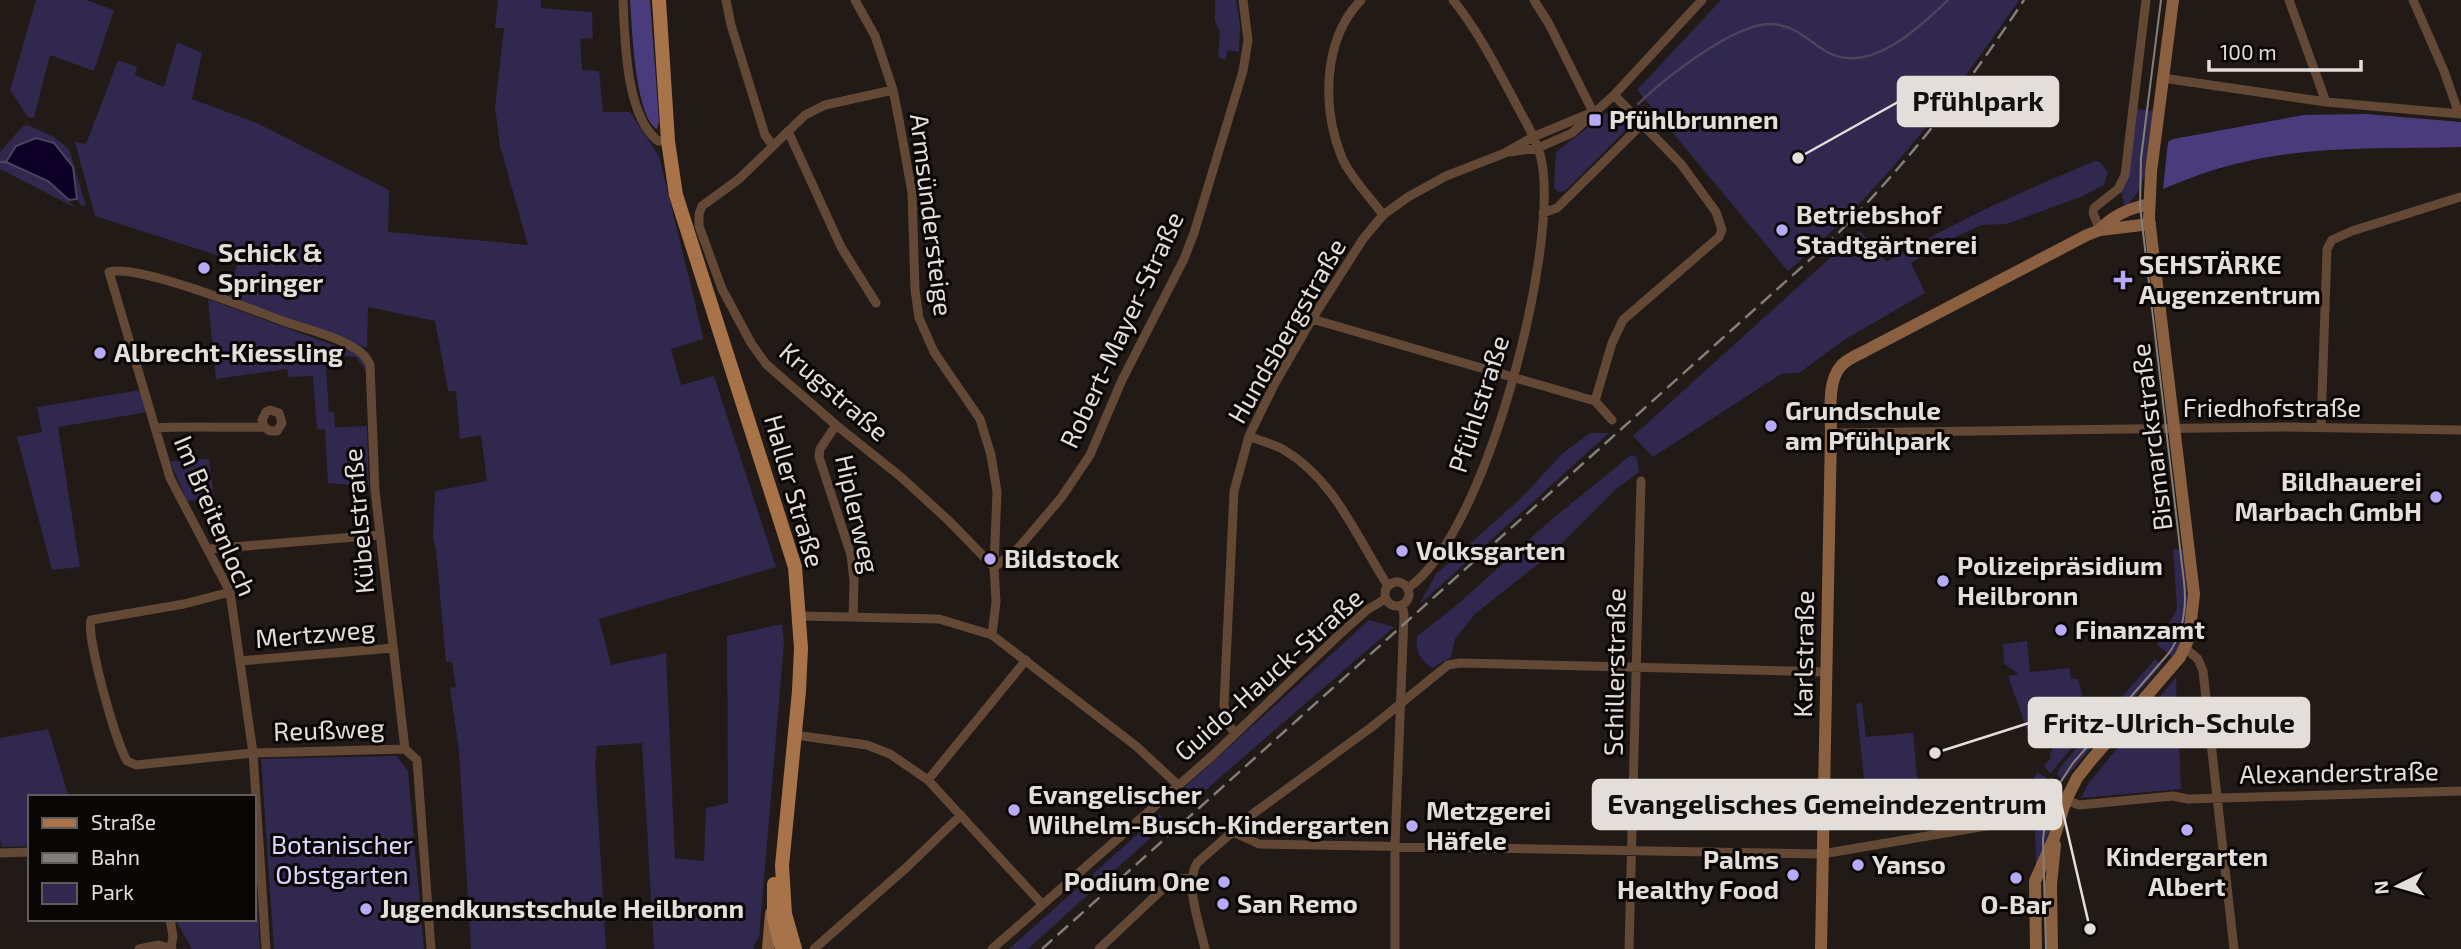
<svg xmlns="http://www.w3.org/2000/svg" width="2461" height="949" viewBox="0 0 2461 949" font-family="'Exo 2',sans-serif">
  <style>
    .green { fill: #30284e }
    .forest { fill: #4a3c7c }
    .water { fill: #0c0027; stroke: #4c435d; stroke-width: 2 }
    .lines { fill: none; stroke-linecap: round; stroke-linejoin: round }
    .stream { stroke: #4c435d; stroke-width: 2.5 }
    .street { stroke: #624835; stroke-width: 9 }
    .secondary { stroke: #8a6041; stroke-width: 12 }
    .primary { stroke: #a9734a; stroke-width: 14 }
    .tram { stroke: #857f7b; stroke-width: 2 }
    .rail { stroke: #857f7b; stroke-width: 2.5; stroke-dasharray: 14 7; stroke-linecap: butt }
    .poi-dot { fill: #b7abf7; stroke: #090605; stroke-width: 2.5 }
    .labels { text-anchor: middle; stroke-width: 6; stroke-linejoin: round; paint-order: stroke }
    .poi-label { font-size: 26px; font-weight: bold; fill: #e3deda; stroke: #090605; text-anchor: start }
    .street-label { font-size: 26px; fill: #e3deda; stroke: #090605 }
    .park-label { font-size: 26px; fill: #dbd6fd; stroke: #090605 }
    .leader { fill: none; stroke: #e3deda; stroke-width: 2.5 }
    .callout-dot { fill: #e3deda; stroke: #090605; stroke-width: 2.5 }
    .callout { fill: #e3deda; stroke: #e3deda; stroke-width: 2.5 }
    .callout-label { font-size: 28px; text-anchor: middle; font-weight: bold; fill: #111 }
  </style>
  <rect width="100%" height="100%" fill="#211a16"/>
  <!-- green -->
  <path class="green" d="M36 0H86L114 10 94 71 50 55 34 118 28 117 10 90Z
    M498 0H541V8L592 12 593 38 580 39 582 70 599 71 603 112H630L659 156 698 315 703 339 671 349 681 385 714 376 776 567 599 619 611 665 666 653 675 858 704 861 706 808 728 803 727 636 782 624 784 643 759 938 753 946 754 949H654L642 743 597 746 595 764 606 949H471L459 751 450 688 456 687 452 662H446L436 551 433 538 435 491 487 481 481 435 460 439 456 391H448L435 321 368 307 367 348 228 296 238 262 95 216 75 142 86 144 118 60 137 67 135 75 164 87 177 42 202 53 192 99 257 123 389 190 388 232 528 245 500 146 495 107 504 28H495Z
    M1215 0H1236L1240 25 1239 52 1228 50 1225 60 1218 57 1220 32 1215 21Z
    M1721 0H2019C1950 101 1882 191 1788 271L1637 90Z
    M2137 109 2153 111C2149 144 2152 184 2125 207L2121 192 2128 177Z
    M1615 110 1630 126 1565 191 1558 192 1554 187 1556 152 1605 114Z
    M28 125 54 137 69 149 86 206 80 205C75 193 78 179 73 167 71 163 66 158 62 154 42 128 22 137 7 162L48 181 76 208 0 169V152L23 126Z
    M2095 161H2099L2108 172 2104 185 2083 196 2007 224 1981 225 1950 240 1911 263 1925 293 1844 340 1799 373 1781 374 1653 457 1633 436 1860 231 1887 262C1954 221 2023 191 2095 161Z
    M208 299 336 346 348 348 361 355 367 372 356 357 325 354 329 412H334L335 427 367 426 369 487 328 483 325 430 317 429 313 376 289 377 287 369 216 379Z
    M141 390 148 412 58 427 80 567 52 570 17 437 42 432 37 407Z
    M1590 433H1609L1419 605 1436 574 1519 500 1563 453Z
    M1631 455 1637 457 1639 472 1616 489 1552 553 1475 614 1455 639 1451 657 1432 668C1420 660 1415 651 1417 636L1458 604 1552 519Z
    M209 459 214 498 187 501 170 461Z
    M2173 549 2183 550C2187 586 2194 624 2173 657L2157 645 2177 609Z
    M1369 620 1394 627 1186 807 1175 796Z
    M2027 641 2030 672 2070 668 2071 679H2078L2082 694 2076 705 2078 711 2067 720 2066 725 2047 742 2032 744 2008 676 2019 674 2004 664 2003 644Z
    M2155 659 2162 665 2062 782 2057 773 2062 765Z
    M2176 677 2181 789 2081 798 2088 784Z
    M1862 703 1866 737 1913 733 1920 809 1873 813 1874 824 1869 825 1856 704Z
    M2084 718 2091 725 2050 774 2044 765 2050 759V754L2056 742Z
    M48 729 69 797H30V846L2 847 0 838V738Z
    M397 756 408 771 424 949H274L261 759Z
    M2038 772 2052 782 2051 785 2063 791 2065 790C2052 815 2048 841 2036 867L2034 778Z
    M1160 814 1167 823 1028 949H1009Z
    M254 826 260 949H192L175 919H254Z"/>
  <!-- forest -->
  <path class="forest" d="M630 0H650L659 122 657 129C635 117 632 26 630 0Z
    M2366 114 2461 122V147C2387 149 2308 145 2235 164 2210 170 2187 179 2163 189L2168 142 2173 139 2304 115Z"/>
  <!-- water -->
  <path class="water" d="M36 138 54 143 73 167 77 199 69 200 48 181 6 162 16 146Z"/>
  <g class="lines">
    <!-- stream -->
    <path class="stream" d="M1638 104C1664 79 1736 21 1773 24 1797 26 1809 42 1829 53 1871 74 1920 27 1948 0
      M0 162H6"/>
    <!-- street -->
    <path class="street" d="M623 0C625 38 625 115 658 141H668
      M726 0 731 25 765 135 773 146
      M855 0 875 36 893 90 900 125 912 193 915 290 919 318 934 352 980 419 991 455 997 492 994 567 996 602 992 635
      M1361 0C1322 40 1322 109 1342 158 1351 178 1370 197 1383 215
      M1534 0 1549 24 1593 112
      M2289 0 2326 102
      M2413 0 2444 71 2459 114
      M2163 78 2326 102 2461 114
      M893 90 825 105 805 115 739 179 702 206 699 214V226L722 289 751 343 766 364 836 425 901 477 948 520 994 567
      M788 131 841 247 876 303
      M1510 152 1538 148 1572 133 1614 95 1702 0
      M1543 213 1557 208 1641 125
      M2100 230 2093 213 2094 208 2118 189 2125 175 2146 0
      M1312 319 1595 401 1612 420
      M1595 401 1612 343 1623 320 1719 237 1722 230 1716 212 1681 164 1614 95
      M836 425 820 449 819 457 851 555 854 581 853 617
      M2321 426 2327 249 2332 240 2352 231 2460 197
      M155 428C192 426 227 428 264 427L270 431H277L282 423 279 413 270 410 266 412 262 420 264 427
      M1831 433 2283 427 2461 430
      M1249 436C1260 441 1274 444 1284 450 1335 480 1357 538 1388 586
      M209 549 379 535
      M994 567 1015 552 1061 498 1090 455 1122 380 1184 259 1194 233 1243 71 1248 40 1243 0
      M1385 594a12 12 0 1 1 24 0a12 12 0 1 1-24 0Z
      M1408 588C1485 536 1558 253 1542 163 1538 140 1524 120 1514 100 1495 65 1478 31 1453 0
      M230 592 184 604 91 620C86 637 116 743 127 761L136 765 253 753 405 749
      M800 616 939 619 992 635 1136 746 1178 785
      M2185 648 2198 659 2203 671 2234 949
      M240 661 393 648
      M1235 733 1228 724 1224 705 1234 491 1249 436 1274 385 1312 319 1363 239 1383 215 1408 197 1446 176 1505 153 1533 137 1593 112
      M795 735 867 745 890 754 928 780 1042 904
      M928 780 1026 660
      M2066 800 2079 805 2173 796 2188 799 2461 791
      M1233 832 1259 844 1822 854 2027 819
      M0 853 30 852
      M170 919 173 936 171 948
      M139 949 159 945 172 949
      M266 949 253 753 230 592 170 478 109 272C139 264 252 310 286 322 309 330 336 336 356 349 363 353 367 358 370 365L375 490 405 749 417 760 431 949
      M814 949 907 867 961 815
      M992 949 1212 756 1340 634 1367 610 1385 599
      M1099 949 1168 884 1179 879 1191 878
      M1205 949C1200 925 1184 884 1197 863L1254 813 1373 726 1448 665 1460 663 1827 672
      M1395 949V846L1404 615 1402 605
      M1629 949 1641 481"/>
    <!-- secondary -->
    <path class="secondary" d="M2100 230C2112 215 2131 208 2149 204
      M768 949 771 913
      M1821 949 1831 433C1831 413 1827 381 1841 366 1847 359 1858 355 1865 351L2087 235 2100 230 2150 224
      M2036 949 2035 881 2054 838 2066 800 2077 778 2092 759 2180 657 2189 638 2194 594 2149 218 2151 172 2173 0
      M2052 949 2051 885 2055 845"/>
    <!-- primary -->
    <path class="primary" d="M659 0 668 141 676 195 795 567 801 648 799 691 782 866 785 914 795 949
      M774 884V918L782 949"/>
    <!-- tram -->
    <path class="tram" d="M2046 949 2043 839 2046 816 2054 792 2073 763 2169 653C2184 631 2187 608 2184 582L2140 206 2141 158 2161 0"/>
    <!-- rail -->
    <path class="rail" d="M1042 949 1823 248C1901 172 1964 91 2024 0"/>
  </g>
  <!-- markers -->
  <g class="poi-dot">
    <rect x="1588" y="113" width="14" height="14" rx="3.5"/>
    <circle cx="1782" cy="230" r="7"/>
    <circle cx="204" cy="268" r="7"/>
    <path d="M2119.5 269.5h7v7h7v7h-7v7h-7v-7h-7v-7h7z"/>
    <circle cx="100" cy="353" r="7"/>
    <circle cx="1771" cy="426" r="7"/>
    <circle cx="2436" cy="497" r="7"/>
    <circle cx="1402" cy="551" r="7"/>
    <circle cx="990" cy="559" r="7"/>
    <circle cx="1943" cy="581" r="7"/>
    <circle cx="2061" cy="630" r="7"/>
    <circle cx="1014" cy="810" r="7"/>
    <circle cx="1412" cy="826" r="7"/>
    <circle cx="2187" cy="830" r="7"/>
    <circle cx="1858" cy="865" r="7"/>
    <circle cx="1793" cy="875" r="7"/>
    <circle cx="2016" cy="878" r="7"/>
    <circle cx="1224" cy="882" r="7"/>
    <circle cx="1223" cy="904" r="7"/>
    <circle cx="366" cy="909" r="7"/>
  </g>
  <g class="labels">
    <!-- poi labels -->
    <g class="poi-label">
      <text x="1609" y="129">Pfühlbrunnen</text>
      <text x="1796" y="224">Betriebshof<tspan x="1796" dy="30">Stadtgärtnerei</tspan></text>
      <text x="218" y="262">Schick &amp;<tspan x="218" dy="30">Springer</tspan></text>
      <text x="2139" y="274">SEHSTÄRKE<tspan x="2139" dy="30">Augenzentrum</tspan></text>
      <text x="114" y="362">Albrecht-Kiessling</text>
      <text x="1785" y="420">Grundschule<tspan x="1785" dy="30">am Pfühlpark</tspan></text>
      <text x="2422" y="491" text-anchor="end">Bildhauerei<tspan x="2422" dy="30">Marbach GmbH</tspan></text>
      <text x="1416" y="560">Volksgarten</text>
      <text x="1004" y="568">Bildstock</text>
      <text x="1957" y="575">Polizeipräsidium<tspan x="1957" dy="30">Heilbronn</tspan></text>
      <text x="2075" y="639">Finanzamt</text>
      <text x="1028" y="804">Evangelischer<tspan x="1028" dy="30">Wilhelm-Busch-Kindergarten</tspan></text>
      <text x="1426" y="820">Metzgerei<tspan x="1426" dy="30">Häfele</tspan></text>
      <text x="2187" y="866" text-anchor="middle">Kindergarten<tspan x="2187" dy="30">Albert</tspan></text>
      <text x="1779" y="869" text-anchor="end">Palms<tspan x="1779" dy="30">Healthy Food</tspan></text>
      <text x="1872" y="874">Yanso</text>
      <text x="1210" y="891" text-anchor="end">Podium One</text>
      <text x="1237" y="913">San Remo</text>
      <text x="2016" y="914" text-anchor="middle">O-Bar</text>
      <text x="380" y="918">Jugendkunstschule Heilbronn</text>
    </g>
    <!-- street labels -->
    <g class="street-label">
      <text transform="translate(931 215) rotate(83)" y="9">Armsündersteige</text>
      <text transform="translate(1122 330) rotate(-65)" y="9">Robert-Mayer-Straße</text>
      <text transform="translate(1287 331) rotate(-60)" y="9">Hundsbergstraße</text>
      <text transform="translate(834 392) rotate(41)" y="9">Krugstraße</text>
      <text transform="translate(1479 404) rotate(-72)" y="9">Pfühlstraße</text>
      <text x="2272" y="417">Friedhofstraße</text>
      <text transform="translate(2152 437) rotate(-97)" y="9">Bismarckstraße</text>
      <text transform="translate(794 491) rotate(74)" y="9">Haller Straße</text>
      <text transform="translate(857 514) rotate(77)" y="9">Hiplerweg</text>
      <text transform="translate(215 516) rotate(67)" y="9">Im Breitenloch</text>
      <text transform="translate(359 521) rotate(-95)" y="9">Kübelstraße</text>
      <text transform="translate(315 634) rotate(-5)" y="9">Mertzweg</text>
      <text transform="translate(1804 654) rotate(-89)" y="9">Karlstraße</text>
      <text transform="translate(1615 672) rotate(-89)" y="9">Schillerstraße</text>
      <text transform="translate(1269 675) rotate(-42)" y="9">Guido-Hauck-Straße</text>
      <text transform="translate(329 730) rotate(-2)" y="9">Reußweg</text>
      <text transform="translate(2339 773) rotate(-1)" y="9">Alexanderstraße</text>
    </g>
    <!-- park labels -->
    <g class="park-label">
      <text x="342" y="854">Botanischer<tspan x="342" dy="30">Obstgarten</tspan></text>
    </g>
  </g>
  <!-- callouts -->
  <path class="leader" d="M1798 158L1898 102M1935 753L2029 723M2090 929L2061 804"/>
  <g class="callout-dot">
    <circle cx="1798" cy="158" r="7"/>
    <circle cx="1935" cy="753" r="7"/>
    <circle cx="2090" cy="929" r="7"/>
  </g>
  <g class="callout">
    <rect x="1898" y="77" width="160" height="49" rx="7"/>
    <rect x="2029" y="698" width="280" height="49" rx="7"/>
    <rect x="1593" y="780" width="468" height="49" rx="7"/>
  </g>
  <g class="callout-label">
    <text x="1978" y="111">Pfühlpark</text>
    <text x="2169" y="733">Fritz-Ulrich-Schule</text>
    <text x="1827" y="814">Evangelisches Gemeindezentrum</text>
  </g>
  <!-- legend -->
  <rect x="28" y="795" width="228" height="126" fill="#090605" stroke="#605c5a" stroke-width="2"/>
  <rect x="42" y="818" width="35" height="10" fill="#a9734a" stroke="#605c5a" stroke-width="2"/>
  <text x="91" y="830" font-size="21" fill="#e3deda">Straße</text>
  <rect x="42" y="853" width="35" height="10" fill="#857f7b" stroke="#605c5a" stroke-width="2"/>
  <text x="91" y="865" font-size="21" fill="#e3deda">Bahn</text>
  <rect x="42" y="883" width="35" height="21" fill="#30284e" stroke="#605c5a" stroke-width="2"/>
  <text x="91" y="900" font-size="21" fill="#e3deda">Park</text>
  <!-- north arrow -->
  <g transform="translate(2398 886) rotate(265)" stroke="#090605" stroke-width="5" paint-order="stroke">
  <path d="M0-5L12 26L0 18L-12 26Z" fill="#e3deda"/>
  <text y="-10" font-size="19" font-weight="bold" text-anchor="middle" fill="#e3deda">N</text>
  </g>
  <!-- scale -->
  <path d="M2209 60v10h152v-10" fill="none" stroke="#e3deda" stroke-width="3.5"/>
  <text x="2220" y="60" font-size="21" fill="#e3deda" stroke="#090605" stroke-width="5" paint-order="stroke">100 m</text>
</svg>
